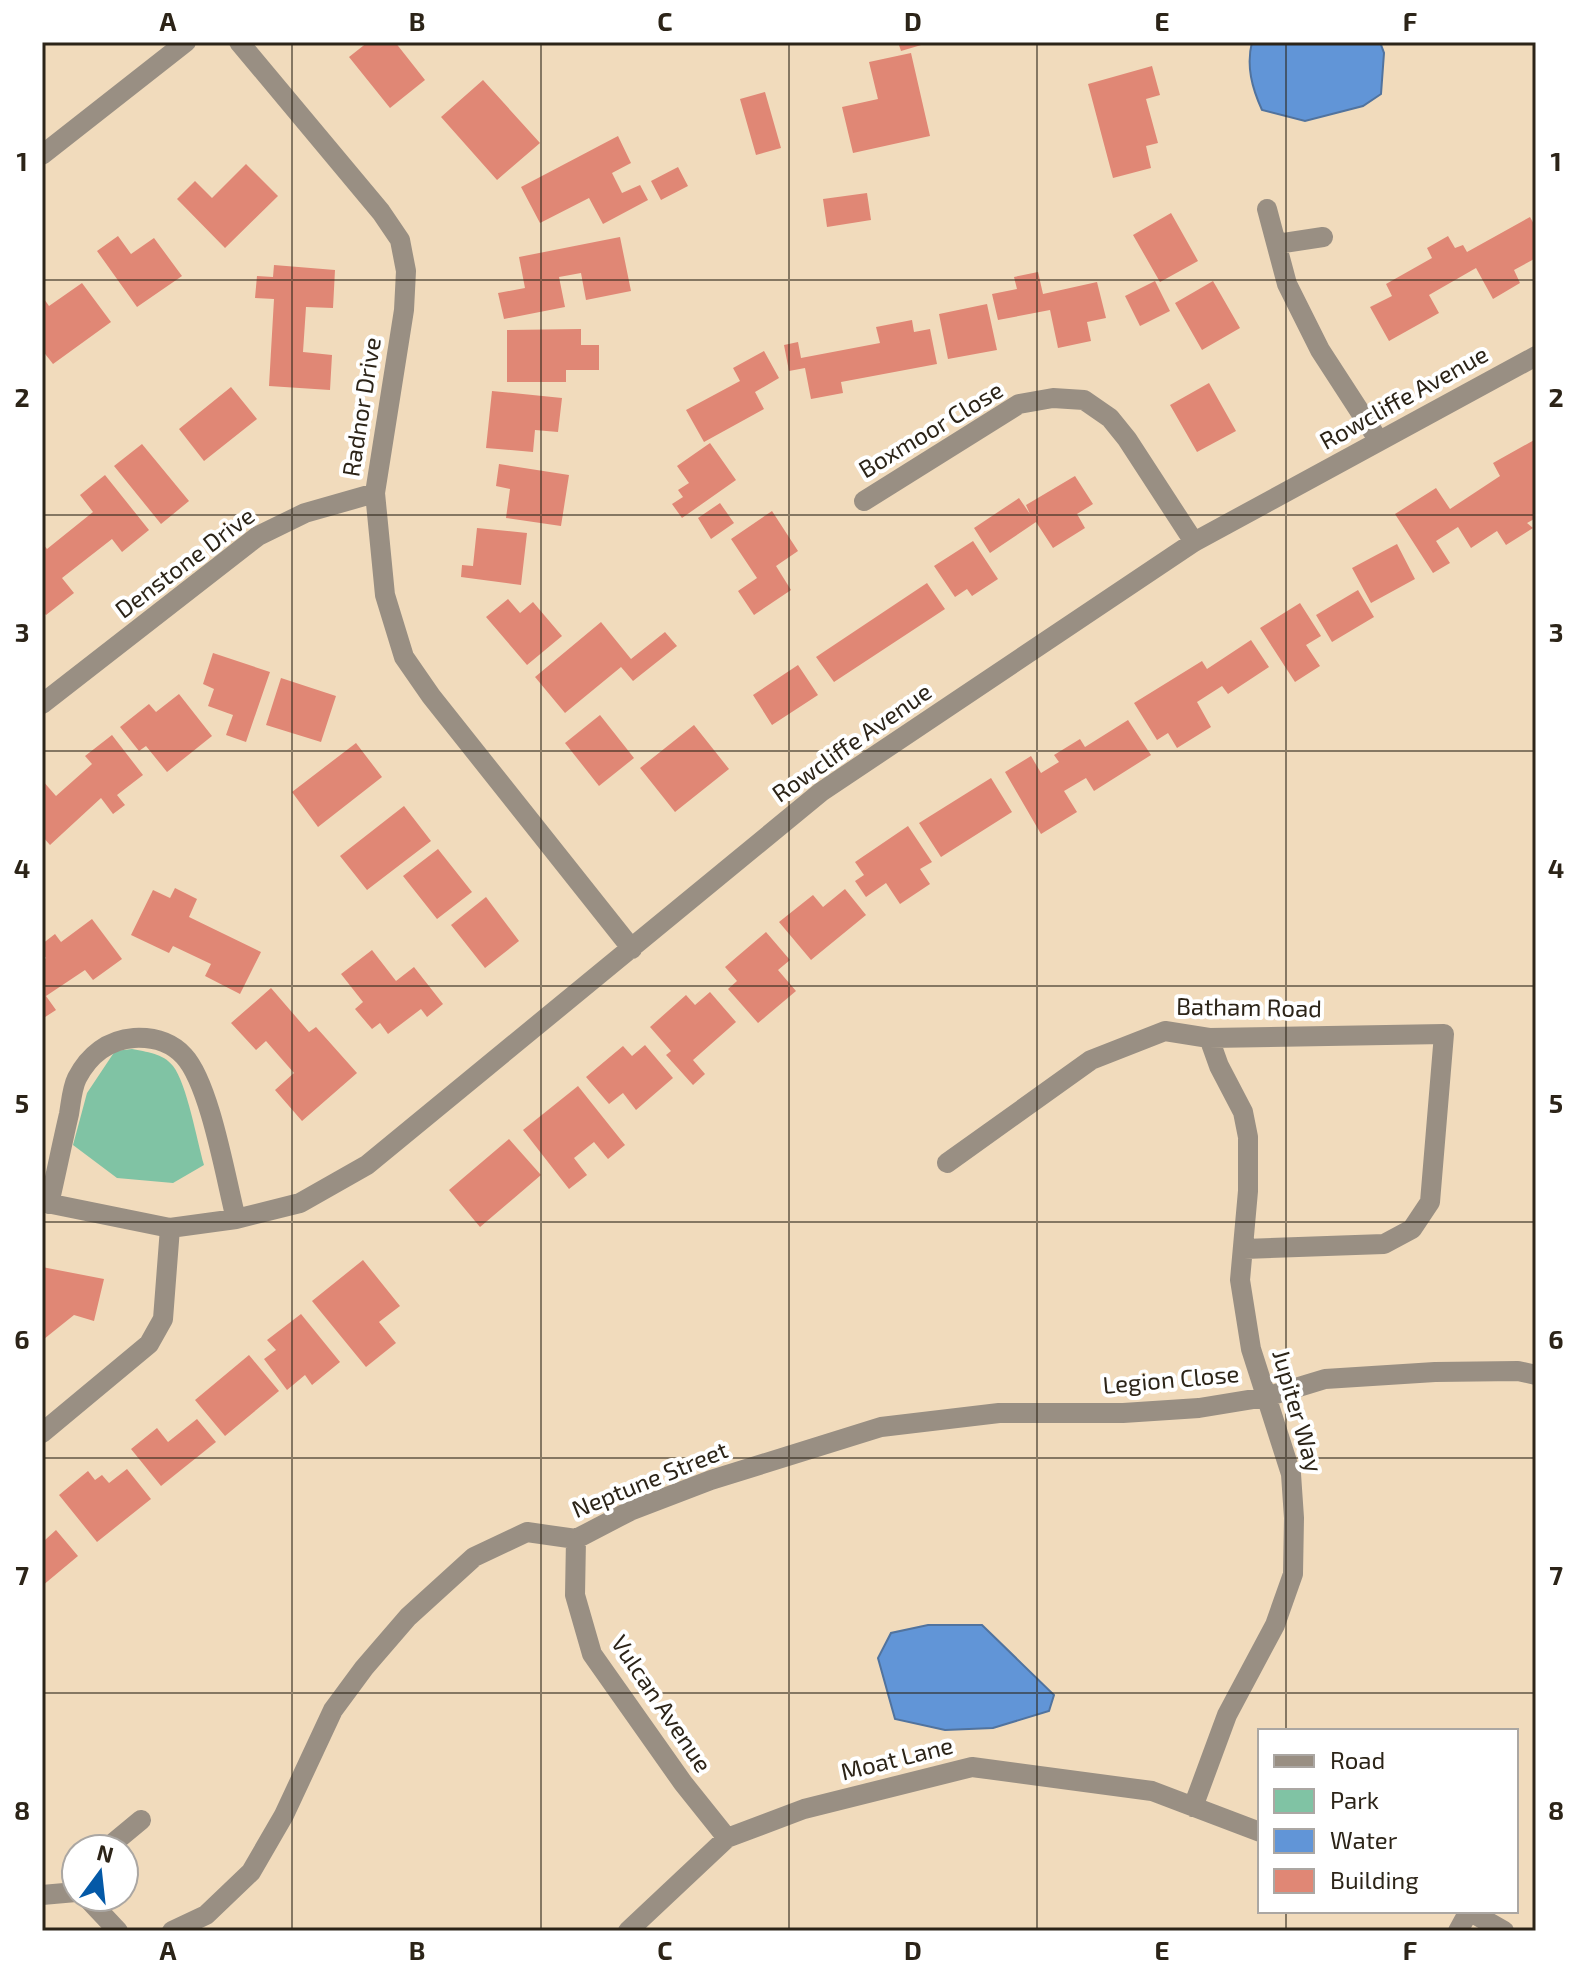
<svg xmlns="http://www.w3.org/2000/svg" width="1578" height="1973" viewBox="0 0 1578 1973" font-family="'Exo 2',sans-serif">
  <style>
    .green { fill: #80c3a4 }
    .water { fill: #6195d7; stroke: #51739e; stroke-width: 2 }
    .building { fill: #e08775 }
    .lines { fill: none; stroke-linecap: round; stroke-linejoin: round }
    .minor { stroke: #998f83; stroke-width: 20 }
    .grid { fill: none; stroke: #2c2418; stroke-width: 2; stroke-opacity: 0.55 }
    .labels { text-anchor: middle; stroke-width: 8; stroke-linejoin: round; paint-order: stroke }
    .street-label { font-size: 24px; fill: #2c2418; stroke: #fff }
    .neatline { fill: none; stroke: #2c2418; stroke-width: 3 }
    .grid-label { font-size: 26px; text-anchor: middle; font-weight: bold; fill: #2c2418 }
  </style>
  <rect width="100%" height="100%" fill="#f1dbbc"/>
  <!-- green -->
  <path class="green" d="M132 1049C146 1052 163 1053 173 1066 187 1084 197 1141 204 1165L173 1183 117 1178 73 1145 87 1093 115 1051Z"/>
  <!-- water -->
  <path class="water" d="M1252 42H1380L1384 53 1381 94 1363 106 1305 121 1262 110C1252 88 1246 66 1252 42Z
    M928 1625H982L1054 1695 1049 1711 993 1728 945 1730 895 1719 878 1658 891 1633Z"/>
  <!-- building -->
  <path class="building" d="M368 42H395L425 80 390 108 349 57Z
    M898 42H928V43L901 51Z
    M911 53 930 136 853 153 842 107 878 99 869 62Z
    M1152 66 1160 95 1146 99 1158 143 1146 146 1151 168 1113 178 1088 84Z
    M483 80 540 143 497 180 441 117Z
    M765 92 781 148 756 155 740 99Z
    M618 136 631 163 612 173 622 193 640 185 648 200 603 224 589 198 540 223 521 187Z
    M246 164 278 196 225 248 177 199 195 181 212 198Z
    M678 167 688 186 661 200 651 181Z
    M867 193 871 220 827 227 823 199Z
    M1171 213 1198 261 1160 282 1133 235Z
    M1530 217 1536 228V258L1514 270 1520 283 1493 299 1476 268 1429 295 1439 313 1389 341 1370 307 1392 296 1386 284 1432 258 1427 248 1448 236 1455 248 1463 245 1467 252Z
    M118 236 131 254 154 238 182 276 137 307 97 251Z
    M620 237 631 291 586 300 581 273 559 277 565 307 504 319 498 293 525 288 519 257Z
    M274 265 335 270 333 308 306 307 303 352 332 355 330 390 269 386 274 299 255 298 257 276 273 277Z
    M1038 272 1043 294 1097 282 1106 318 1087 322 1091 341 1058 348 1050 310 998 320 992 294 1017 289 1014 277Z
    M1155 281 1170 311 1140 326 1125 296Z
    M1213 281 1240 328 1202 350 1175 303Z
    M82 283 111 322 53 364 42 350V296L49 306Z
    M987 304 997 350 948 359 939 314Z
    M912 320 914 332 930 329 937 364 841 382 843 393 811 399 805 368 789 371 784 345 798 342 801 358 880 343 876 327Z
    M581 329V345H599V370H566V382H507V330Z
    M764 351 779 378 755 392 764 409 704 442 686 410 740 381 733 368Z
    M1209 383 1236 431 1197 452 1170 405Z
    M231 387 257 419 204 461 179 429Z
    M492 391 562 398 558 432 535 430 533 452 486 448Z
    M1536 439V518L1527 523 1533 528 1506 545 1497 531 1471 548 1458 527 1436 541 1450 563 1433 573 1395 514 1436 488 1450 509 1500 476 1493 463Z
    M710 443 736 480 682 518 672 504 683 497 678 490 689 483 677 466Z
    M142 444 189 501 161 524 114 466Z
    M499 464 569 475 561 526 506 518 510 489 496 486Z
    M105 475 149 530 122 552 112 539 62 578 74 593 46 615 42 611V543L47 549 93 512 80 495Z
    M1075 476 1093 504 1077 514 1085 528 1053 548 1036 522 990 553 974 528 1019 498 1030 514 1026 505Z
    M720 503 734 523 711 539 698 518Z
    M772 511 798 551 776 566 791 590 754 615 738 591 757 578 731 539Z
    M477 528 527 533 521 585 461 577 462 565 473 566Z
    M973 541 998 579 972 596 967 589 955 597 934 566Z
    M1397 544 1415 579 1371 603 1352 568Z
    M927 583 945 609 834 682 816 657Z
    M1358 590 1374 617 1332 642 1316 615Z
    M508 599 520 613 533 602 562 636 527 665 486 617Z
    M1300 603 1321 636 1306 645 1320 666 1295 682 1260 628Z
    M601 622 631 659 665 632 677 646 633 681 621 667 565 713 535 677Z
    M1251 640 1269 667 1228 694 1222 686 1197 702 1211 727 1177 748 1168 733 1157 740 1134 703 1202 661 1207 669Z
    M213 653 270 672 246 742 226 735 233 715 208 706 214 689 203 684Z
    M798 665 818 695 772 725 753 695Z
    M281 678 336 696 321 742 266 725Z
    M179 694 212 736 167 772 146 746 139 751 120 727 149 704 156 712Z
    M600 715 634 758 599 786 565 743Z
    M1128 720 1151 755 1094 791 1086 778 1064 791 1077 812 1041 834 1005 772 1031 756 1041 773 1059 762 1054 755 1080 739 1085 747Z
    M694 725 729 769 675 812 640 768Z
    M112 735 143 775 117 795 125 805 113 814 101 798 50 845 42 836V780L56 796 92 764 85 756Z
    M356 743 382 777 318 827 292 792Z
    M991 778 1012 812 941 857 919 823Z
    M404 806 431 841 367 890 340 856Z
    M908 826 932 862 920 869 930 884 900 904 886 883 866 897 855 881 864 875 855 862Z
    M438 849 472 892 437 919 403 876Z
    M175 888 197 899 189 917 261 952 240 994 205 976 211 964 173 946 169 953 131 935 153 890 170 898Z
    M845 889 866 915 811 960 779 922 813 895 823 907Z
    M486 897 519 941 485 968 451 925Z
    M92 919 122 959 93 980 85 970 46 996 56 1010 42 1019V961L46 958 42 953V944L55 934 61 942Z
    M766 932 790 960 778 970 796 991 758 1023 728 989 737 981 725 967Z
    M372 950 396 981 414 967 443 1004 427 1017 421 1009 388 1034 380 1023 372 1029 355 1009 363 1002 341 974Z
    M271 988 309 1032 316 1027 357 1073 302 1121 275 1090 294 1073 266 1041 256 1050 231 1023Z
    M710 992 736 1022 693 1060 705 1074 693 1085 666 1055 671 1051 650 1027 686 995 695 1005Z
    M645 1045 673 1078 636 1110 623 1093 609 1104 586 1077 623 1046 632 1056Z
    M578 1086 625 1145 608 1159 594 1142 574 1158 587 1175 569 1189 523 1130Z
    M509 1139 541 1175 480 1227 449 1190Z
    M363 1260 400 1306 379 1322 396 1343 366 1367 312 1301Z
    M42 1267 104 1279 94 1321 74 1315 44 1339Z
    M301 1314 340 1362 312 1385 305 1375 287 1390 264 1359 276 1350 267 1340Z
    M249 1355 279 1391 225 1436 195 1400Z
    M197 1419 216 1442 161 1486 131 1449 157 1428 168 1442Z
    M127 1469 151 1499 97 1542 59 1495 88 1471 95 1480 102 1475 109 1483Z
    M56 1530 78 1556 42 1586V1536L45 1540Z"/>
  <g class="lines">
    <!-- minor -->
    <path class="minor" d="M239 42 381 212 400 240 406 271 404 310 375 493 385 595 404 657 431 696 632 949
      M42 155 186 42
      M1267 209 1287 284 1320 350 1379 441
      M1277 244 1323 237
      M864 501 1019 404 1053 398 1084 400 1110 418 1127 439 1194 542
      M42 704 258 536 305 513 375 493
      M947 1163 1091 1060 1165 1031 1209 1038 1444 1034 1430 1202 1412 1229 1384 1244 1244 1249
      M42 1202 170 1228 236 1219 300 1203 367 1165 821 792 1194 542 1536 356
      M49 1204C56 1174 62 1144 69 1114 71 1102 72 1088 77 1078 89 1055 108 1040 134 1038 153 1037 171 1042 184 1056 210 1084 226 1180 236 1219
      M42 1433 149 1344 163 1319 170 1228
      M576 1539 575 1595 592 1654 683 1783 727 1838
      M1193 1807 1227 1715 1275 1625 1293 1574 1294 1518 1291 1474 1251 1349 1240 1280 1248 1191V1137L1243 1112 1219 1066 1209 1038
      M106 1849 141 1820
      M42 1895 76 1892
      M86 1897 118 1931
      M1469 1911 1504 1931
      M172 1931 206 1915 251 1872 284 1815 333 1710 364 1668 408 1617 474 1557 527 1532 576 1539 630 1511 711 1480 881 1427 999 1413H1123L1199 1408 1266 1397 1325 1379 1435 1372 1518 1371 1536 1375
      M628 1931 727 1838 804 1809 972 1767 1152 1791 1260 1832
      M1458 1931 1469 1911"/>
  </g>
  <!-- grid -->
  <path class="grid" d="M292 42V1931M541 42V1931M789 42V1931M1037 42V1931M1286 42V1731M42 280H1536M42 515H1536M42 751H1536M42 986H1536M42 1222H1536M42 1458H1536M42 1693H1536M1286 1911V1931"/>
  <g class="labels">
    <!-- street labels -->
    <g class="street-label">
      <text transform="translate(1404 398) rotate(-29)" y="8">Rowcliffe Avenue</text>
      <text transform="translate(362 407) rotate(-81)" y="8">Radnor Drive</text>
      <text transform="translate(931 430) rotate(-31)" y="8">Boxmoor Close</text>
      <text transform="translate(185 563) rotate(-37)" y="8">Denstone Drive</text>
      <text transform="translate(852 743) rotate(-35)" y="8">Rowcliffe Avenue</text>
      <text transform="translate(1249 1008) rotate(1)" y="8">Batham Road</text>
      <text transform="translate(1171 1380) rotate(-5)" y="8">Legion Close</text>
      <text transform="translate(1297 1411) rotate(74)" y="8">Jupiter Way</text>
      <text transform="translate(650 1480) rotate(-22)" y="8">Neptune Street</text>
      <text transform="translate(661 1704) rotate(56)" y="8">Vulcan Avenue</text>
      <text transform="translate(897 1759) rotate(-14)" y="8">Moat Lane</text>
    </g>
  </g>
  <!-- border -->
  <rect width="1578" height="1973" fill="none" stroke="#ffffff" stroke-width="88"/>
  <!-- legend -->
  <rect x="1258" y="1729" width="260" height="184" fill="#ffffff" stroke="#aba7a3" stroke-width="2"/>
  <rect x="1274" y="1755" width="40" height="12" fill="#998f83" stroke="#aba7a3" stroke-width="2"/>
  <text x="1330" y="1769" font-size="24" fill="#2c2418">Road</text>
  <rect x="1274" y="1789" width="40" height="24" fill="#80c3a4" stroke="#aba7a3" stroke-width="2"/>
  <text x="1330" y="1809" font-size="24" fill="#2c2418">Park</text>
  <rect x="1274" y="1829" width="40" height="24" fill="#6195d7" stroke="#aba7a3" stroke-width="2"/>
  <text x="1330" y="1849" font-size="24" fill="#2c2418">Water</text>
  <rect x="1274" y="1869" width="40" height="24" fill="#e08775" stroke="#aba7a3" stroke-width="2"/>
  <text x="1330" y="1889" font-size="24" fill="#2c2418">Building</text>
  <!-- north arrow -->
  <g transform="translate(100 1873) rotate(15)"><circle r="38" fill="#ffffff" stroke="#aba7a3" stroke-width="2"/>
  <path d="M0-6L14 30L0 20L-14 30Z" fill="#0459a7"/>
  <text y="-12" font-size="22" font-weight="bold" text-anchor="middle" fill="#2c2418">N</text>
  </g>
  <rect x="44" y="44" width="1490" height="1885" class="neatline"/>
  <g class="grid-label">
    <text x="168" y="31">A</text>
    <text x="417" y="31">B</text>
    <text x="665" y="31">C</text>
    <text x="913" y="31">D</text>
    <text x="1162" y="31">E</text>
    <text x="1410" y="31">F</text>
    <text x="22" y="171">1</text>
    <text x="1556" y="171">1</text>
    <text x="22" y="407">2</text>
    <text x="1556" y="407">2</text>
    <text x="22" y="642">3</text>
    <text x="1556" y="642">3</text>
    <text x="22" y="878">4</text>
    <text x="1556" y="878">4</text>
    <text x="22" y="1113">5</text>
    <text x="1556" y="1113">5</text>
    <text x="22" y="1349">6</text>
    <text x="1556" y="1349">6</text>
    <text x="22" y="1585">7</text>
    <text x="1556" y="1585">7</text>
    <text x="22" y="1820">8</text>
    <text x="1556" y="1820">8</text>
    <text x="168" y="1960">A</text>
    <text x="417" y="1960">B</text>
    <text x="665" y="1960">C</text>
    <text x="913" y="1960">D</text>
    <text x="1162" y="1960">E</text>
    <text x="1410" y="1960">F</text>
  </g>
</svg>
